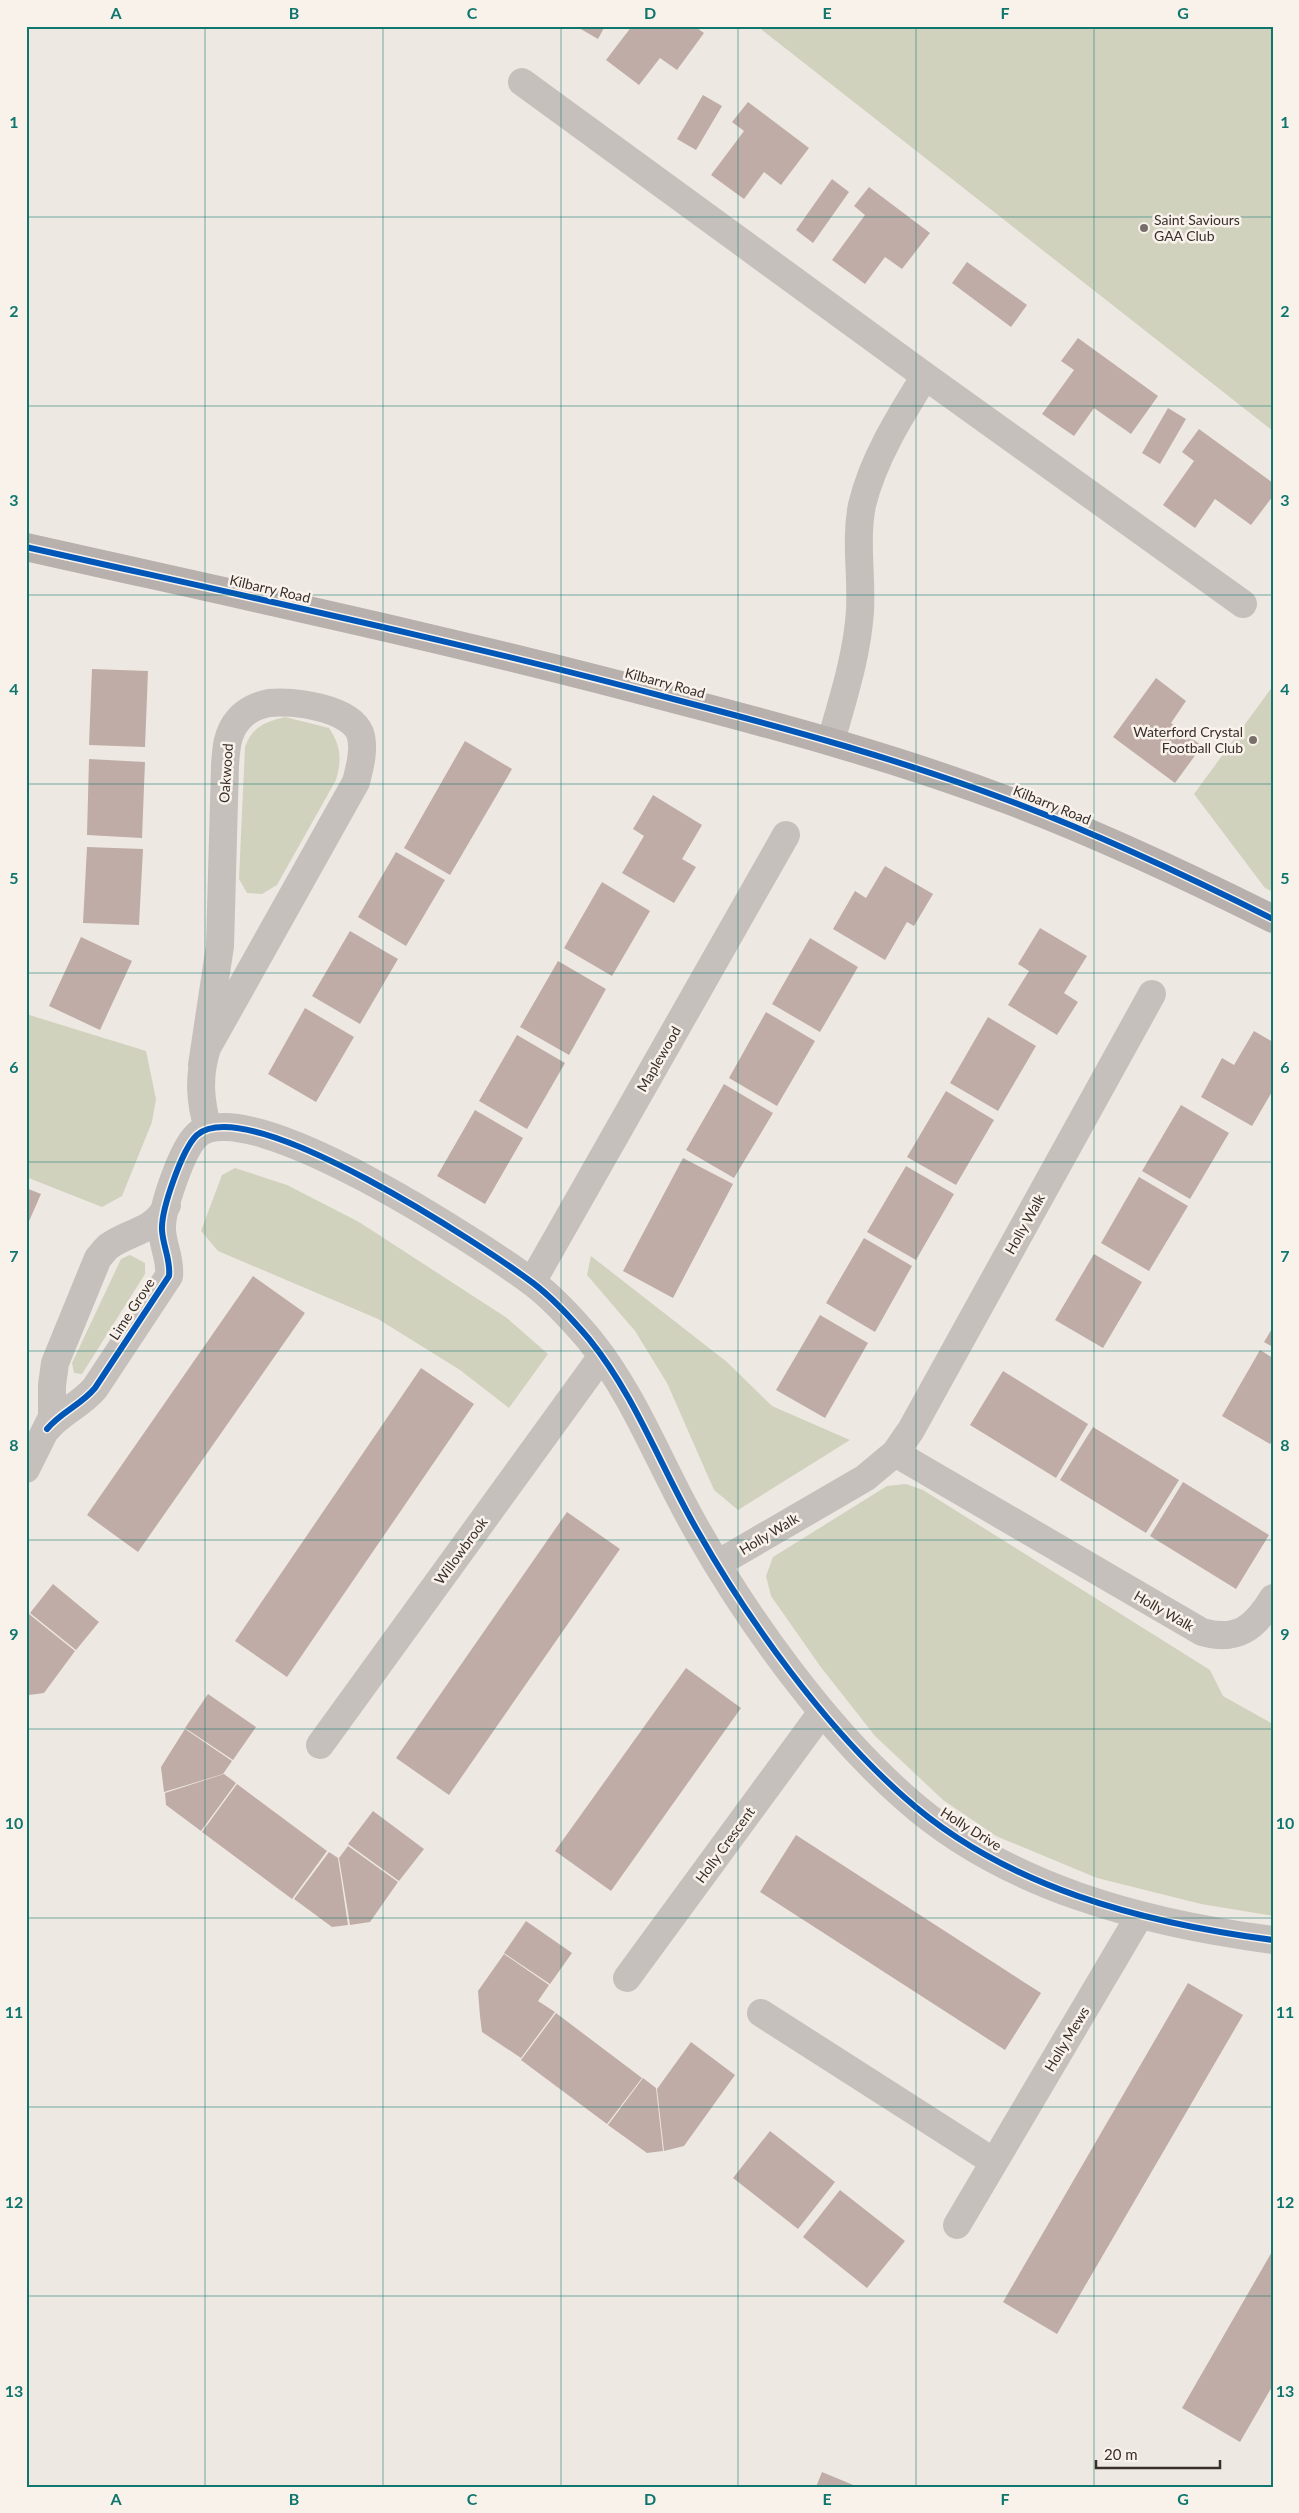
<svg xmlns="http://www.w3.org/2000/svg" width="1299" height="2513" viewBox="0 0 1299 2513" font-family="Lato,sans-serif">
  <style>
    .green { fill: #d0d2be }
    .building { fill: #c0aca6 }
    .lines { fill: none; stroke-linecap: round; stroke-linejoin: round }
    .street { stroke: #c6c0bc; stroke-width: 28 }
    .secondary { stroke: #b7b0ac; stroke-width: 28 }
    .cycleway-casing { stroke: #f9f2eb; stroke-width: 9 }
    .cycleway { stroke: #0057b8; stroke-width: 6 }
    .grid { fill: none; stroke: #0f766e; stroke-width: 1; stroke-opacity: 0.55 }
    .poi-dot { fill: #786f6b; stroke: #f9f2eb; stroke-width: 2 }
    .labels { text-anchor: middle; stroke-width: 5; stroke-linejoin: round; paint-order: stroke }
    .poi-label { font-size: 14px; fill: #382e2a; stroke: #f9f2eb; text-anchor: start }
    .street-label { font-size: 14px; fill: #382e2a; stroke: #f9f2eb }
    .neatline { fill: none; stroke: #0f766e; stroke-width: 2 }
    .grid-label { font-size: 16px; text-anchor: middle; font-weight: bold; fill: #0f766e }
  </style>
  <rect width="100%" height="100%" fill="#eee8e3"/>
  <!-- green -->
  <path class="green" d="M757 26H1273V431Z
    M1273 686V892L1265 888 1194 794Z
    M285 717 329 728C341 746 342 759 336 780L277 885 262 894 247 893 239 879 245 747C252 727 265 722 285 717Z
    M26 1014 146 1051 156 1099 152 1122 122 1196 102 1207 26 1177Z
    M235 1168 287 1185 359 1222 507 1318 548 1354 509 1408 460 1370 378 1319 218 1251 201 1231 222 1175Z
    M130 1255 145 1263V1274L82 1374 74 1373 72 1363 121 1259Z
    M591 1256 727 1362 772 1406 850 1440 738 1510 714 1490 667 1383 635 1331 587 1275Z
    M906 1484 923 1490 1210 1670 1223 1696 1273 1724V1916L1201 1904 1097 1878 996 1836 943 1800 875 1736 820 1666 771 1596 766 1576 773 1557 887 1486Z"/>
  <!-- building -->
  <path class="building" d="M580 26H605L598 39 579 28Z
    M632 26H694L704 33 677 70 660 58 639 85 606 60Z
    M703 95 722 106 696 150 677 139Z
    M748 102 809 148 781 185 764 172 744 199 711 175 744 131 732 122Z
    M832 179 849 192 813 243 796 230Z
    M869 187 930 233 902 269 885 257 865 284 832 260 865 215 854 206Z
    M967 262 1027 305 1011 327 952 283Z
    M1078 338 1158 396 1131 434 1094 408 1074 436 1042 414 1074 370 1061 361Z
    M1168 408 1186 419 1160 464 1142 453Z
    M1199 429 1273 483V496L1251 525 1215 499 1195 528 1163 505 1194 461 1182 452Z
    M92 669 148 671 145 747 89 745Z
    M1156 678 1186 701 1171 723 1202 746 1175 783 1113 737Z
    M465 741 512 769 450 875 404 848Z
    M89 759 145 762 142 838 87 835Z
    M653 795 702 825 682 859 696 867 674 903 622 873 644 836 633 829Z
    M87 847 143 849 139 925 83 923Z
    M396 852 445 880 406 946 358 917Z
    M885 866 933 894 914 926 907 922 885 960 833 929 855 891 866 898Z
    M602 882 650 911 612 976 564 948Z
    M1040 928 1087 956 1064 993 1078 1002 1057 1035 1008 1005 1029 971 1018 964Z
    M350 931 398 959 360 1024 312 996Z
    M81 937 132 961 100 1030 49 1006Z
    M810 938 858 967 820 1032 772 1004Z
    M558 961 606 989 569 1055 520 1027Z
    M305 1008 354 1037 316 1102 268 1074Z
    M766 1012 815 1041 777 1106 729 1078Z
    M988 1017 1036 1046 998 1111 950 1083Z
    M1254 1031 1273 1042V1090L1252 1126 1201 1097 1222 1058 1234 1065Z
    M517 1035 565 1063 527 1129 479 1101Z
    M724 1084 773 1113 734 1178 686 1150Z
    M946 1091 994 1120 956 1185 907 1157Z
    M1181 1105 1229 1133 1190 1199 1142 1171Z
    M475 1110 523 1138 485 1204 437 1176Z
    M683 1158 733 1184 673 1298 623 1271Z
    M906 1166 954 1194 916 1260 867 1232Z
    M1139 1177 1188 1206 1149 1271 1101 1243Z
    M26 1188 41 1194 26 1228Z
    M864 1238 912 1266 875 1332 826 1303Z
    M1094 1254 1142 1282 1103 1348 1055 1320Z
    M253 1276 305 1313 138 1552 87 1515Z
    M820 1315 868 1343 825 1418 776 1390Z
    M1273 1327V1347L1264 1342Z
    M1260 1350 1273 1358V1439L1270 1444 1222 1416Z
    M421 1368 474 1404 287 1677 235 1641Z
    M1003 1371 1088 1424 1056 1478 970 1425Z
    M1093 1427 1179 1480 1146 1533 1060 1480Z
    M1183 1482 1269 1535 1236 1589 1150 1536Z
    M567 1512 620 1549 449 1795 396 1758Z
    M53 1584 99 1622 76 1650 30 1613Z
    M29 1614 75 1651 44 1693 29 1695 26 1675V1618Z
    M686 1668 741 1708 611 1891 555 1851Z
    M208 1694 256 1727 233 1760 185 1728Z
    M185 1729 232 1761 223 1774 164 1792 161 1767Z
    M224 1774 236 1783 201 1831 166 1805 165 1793Z
    M237 1784 327 1851 292 1899 202 1832Z
    M373 1811 424 1849 399 1881 348 1844Z
    M796 1835 1041 1993 1005 2050 760 1892Z
    M348 1846 398 1882 370 1922 350 1925 339 1858Z
    M329 1852 338 1858 348 1925 332 1927 294 1899Z
    M526 1921 572 1953 550 1984 504 1953Z
    M504 1954 549 1985 538 2001 555 2012 521 2058 482 2032 480 2016 501 2011 480 2016 478 1991Z
    M1188 1983 1243 2015 1057 2334 1003 2302Z
    M556 2013 642 2078 607 2124 521 2060Z
    M691 2042 735 2075 684 2146 664 2151 657 2089Z
    M643 2078 656 2088 663 2151 647 2153 608 2125Z
    M770 2131 835 2182 798 2229 733 2178Z
    M840 2190 905 2241 867 2288 803 2237Z
    M1273 2250V2385L1240 2442 1182 2408Z
    M822 2472 858 2487H816Z"/>
  <g class="lines">
    <!-- street -->
    <path class="street" d="M522 82 925 376 1243 604
      M831 741C843 698 857 656 860 611 862 576 855 540 862 505 873 459 900 416 925 376
      M202 1065 220 946 225 766C226 749 227 732 239 719 246 711 258 705 269 703 293 700 350 708 360 733 365 748 360 767 356 782L207 1048C198 1076 200 1101 208 1129
      M532 1282 786 835
      M47 1429C61 1412 81 1405 95 1388L169 1276C171 1260 163 1247 162 1230 161 1210 182 1149 197 1135 248 1090 486 1248 533 1283 554 1299 572 1319 589 1339 636 1397 660 1466 697 1530 749 1622 825 1727 904 1797 1004 1887 1143 1923 1273 1940
      M895 1453 911 1430 1152 994
      M26 1469 52 1417V1385L55 1363 98 1258C102 1254 105 1249 109 1246 130 1231 156 1231 167 1205
      M717 1564 865 1478 895 1453 1202 1632C1237 1642 1255 1628 1273 1598
      M320 1745 602 1356
      M627 1978 822 1712
      M761 2013 994 2162
      M957 2225 1140 1915"/>
    <!-- secondary -->
    <path class="secondary" d="M26 547C244 596 462 642 677 700 789 729 901 760 1010 801 1100 835 1187 876 1273 919"/>
    <!-- cycleway casing -->
    <g class="cycleway-casing">
      <path id="cycleway" d="M26 547C244 596 462 642 677 700 789 729 901 760 1010 801 1100 835 1187 876 1273 919
        M47 1429C61 1412 81 1405 95 1388L169 1276C171 1260 163 1247 162 1230 161 1210 182 1149 197 1135 248 1090 486 1248 533 1283 554 1299 572 1319 589 1339 636 1397 660 1466 697 1530 749 1622 825 1727 904 1797 1004 1887 1143 1923 1273 1940"/>
    </g>
    <!-- cycleway -->
    <use href="#cycleway" class="cycleway"/>
  </g>
  <!-- grid -->
  <path class="grid" d="M205 26V2487M383 26V2487M561 26V2487M738 26V2487M916 26V2487M1094 26V2487M26 217H1273M26 406H1273M26 595H1273M26 784H1273M26 973H1273M26 1162H1273M26 1351H1273M26 1540H1273M26 1729H1273M26 1918H1273M26 2107H1273M26 2296H1273"/>
  <!-- markers -->
  <g class="poi-dot">
    <circle cx="1144" cy="228" r="5"/>
    <circle cx="1253" cy="740" r="5"/>
  </g>
  <g class="labels">
    <!-- poi labels -->
    <g class="poi-label">
      <text x="1154" y="225">Saint Saviours<tspan x="1154" dy="16">GAA Club</tspan></text>
      <text x="1243" y="737" text-anchor="end">Waterford Crystal<tspan x="1243" dy="16">Football Club</tspan></text>
    </g>
    <!-- street labels -->
    <g class="street-label">
      <text transform="translate(270 589) rotate(13)" y="5">Kilbarry Road</text>
      <text transform="translate(665 683) rotate(15)" y="5">Kilbarry Road</text>
      <text transform="translate(226 773) rotate(-86)" y="5">Oakwood</text>
      <text transform="translate(1052 805) rotate(22)" y="5">Kilbarry Road</text>
      <text transform="translate(659 1059) rotate(-60)" y="5">Maplewood</text>
      <text transform="translate(1025 1224) rotate(-61)" y="5">Holly Walk</text>
      <text transform="translate(132 1309) rotate(-57)" y="5">Lime Grove</text>
      <text transform="translate(769 1534) rotate(-31)" y="5">Holly Walk</text>
      <text transform="translate(461 1551) rotate(-54)" y="5">Willowbrook</text>
      <text transform="translate(1164 1611) rotate(30)" y="5">Holly Walk</text>
      <text transform="translate(971 1829) rotate(32)" y="5">Holly Drive</text>
      <text transform="translate(725 1845) rotate(-54)" y="5">Holly Crescent</text>
      <text transform="translate(1067 2039) rotate(-59)" y="5">Holly Mews</text>
    </g>
  </g>
  <!-- border -->
  <rect width="1299" height="2513" fill="none" stroke="#f9f2eb" stroke-width="55"/>
  <!-- scale -->
  <path d="M1096 2460v8h124v-8" fill="none" stroke="#382e2a" stroke-width="2.5"/>
  <text x="1104" y="2460" font-size="15" fill="#382e2a" stroke="#f9f2eb" stroke-width="4" paint-order="stroke">20 m</text>
  <rect x="28" y="28" width="1244" height="2458" class="neatline"/>
  <g class="grid-label">
    <text x="116" y="19">A</text>
    <text x="294" y="19">B</text>
    <text x="472" y="19">C</text>
    <text x="650" y="19">D</text>
    <text x="827" y="19">E</text>
    <text x="1005" y="19">F</text>
    <text x="1183" y="19">G</text>
    <text x="14" y="128">1</text>
    <text x="1285" y="128">1</text>
    <text x="14" y="317">2</text>
    <text x="1285" y="317">2</text>
    <text x="14" y="506">3</text>
    <text x="1285" y="506">3</text>
    <text x="14" y="695">4</text>
    <text x="1285" y="695">4</text>
    <text x="14" y="884">5</text>
    <text x="1285" y="884">5</text>
    <text x="14" y="1073">6</text>
    <text x="1285" y="1073">6</text>
    <text x="14" y="1262">7</text>
    <text x="1285" y="1262">7</text>
    <text x="14" y="1451">8</text>
    <text x="1285" y="1451">8</text>
    <text x="14" y="1640">9</text>
    <text x="1285" y="1640">9</text>
    <text x="14" y="1829">10</text>
    <text x="1285" y="1829">10</text>
    <text x="14" y="2018">11</text>
    <text x="1285" y="2018">11</text>
    <text x="14" y="2208">12</text>
    <text x="1285" y="2208">12</text>
    <text x="14" y="2397">13</text>
    <text x="1285" y="2397">13</text>
    <text x="116" y="2505">A</text>
    <text x="294" y="2505">B</text>
    <text x="472" y="2505">C</text>
    <text x="650" y="2505">D</text>
    <text x="827" y="2505">E</text>
    <text x="1005" y="2505">F</text>
    <text x="1183" y="2505">G</text>
  </g>
</svg>
